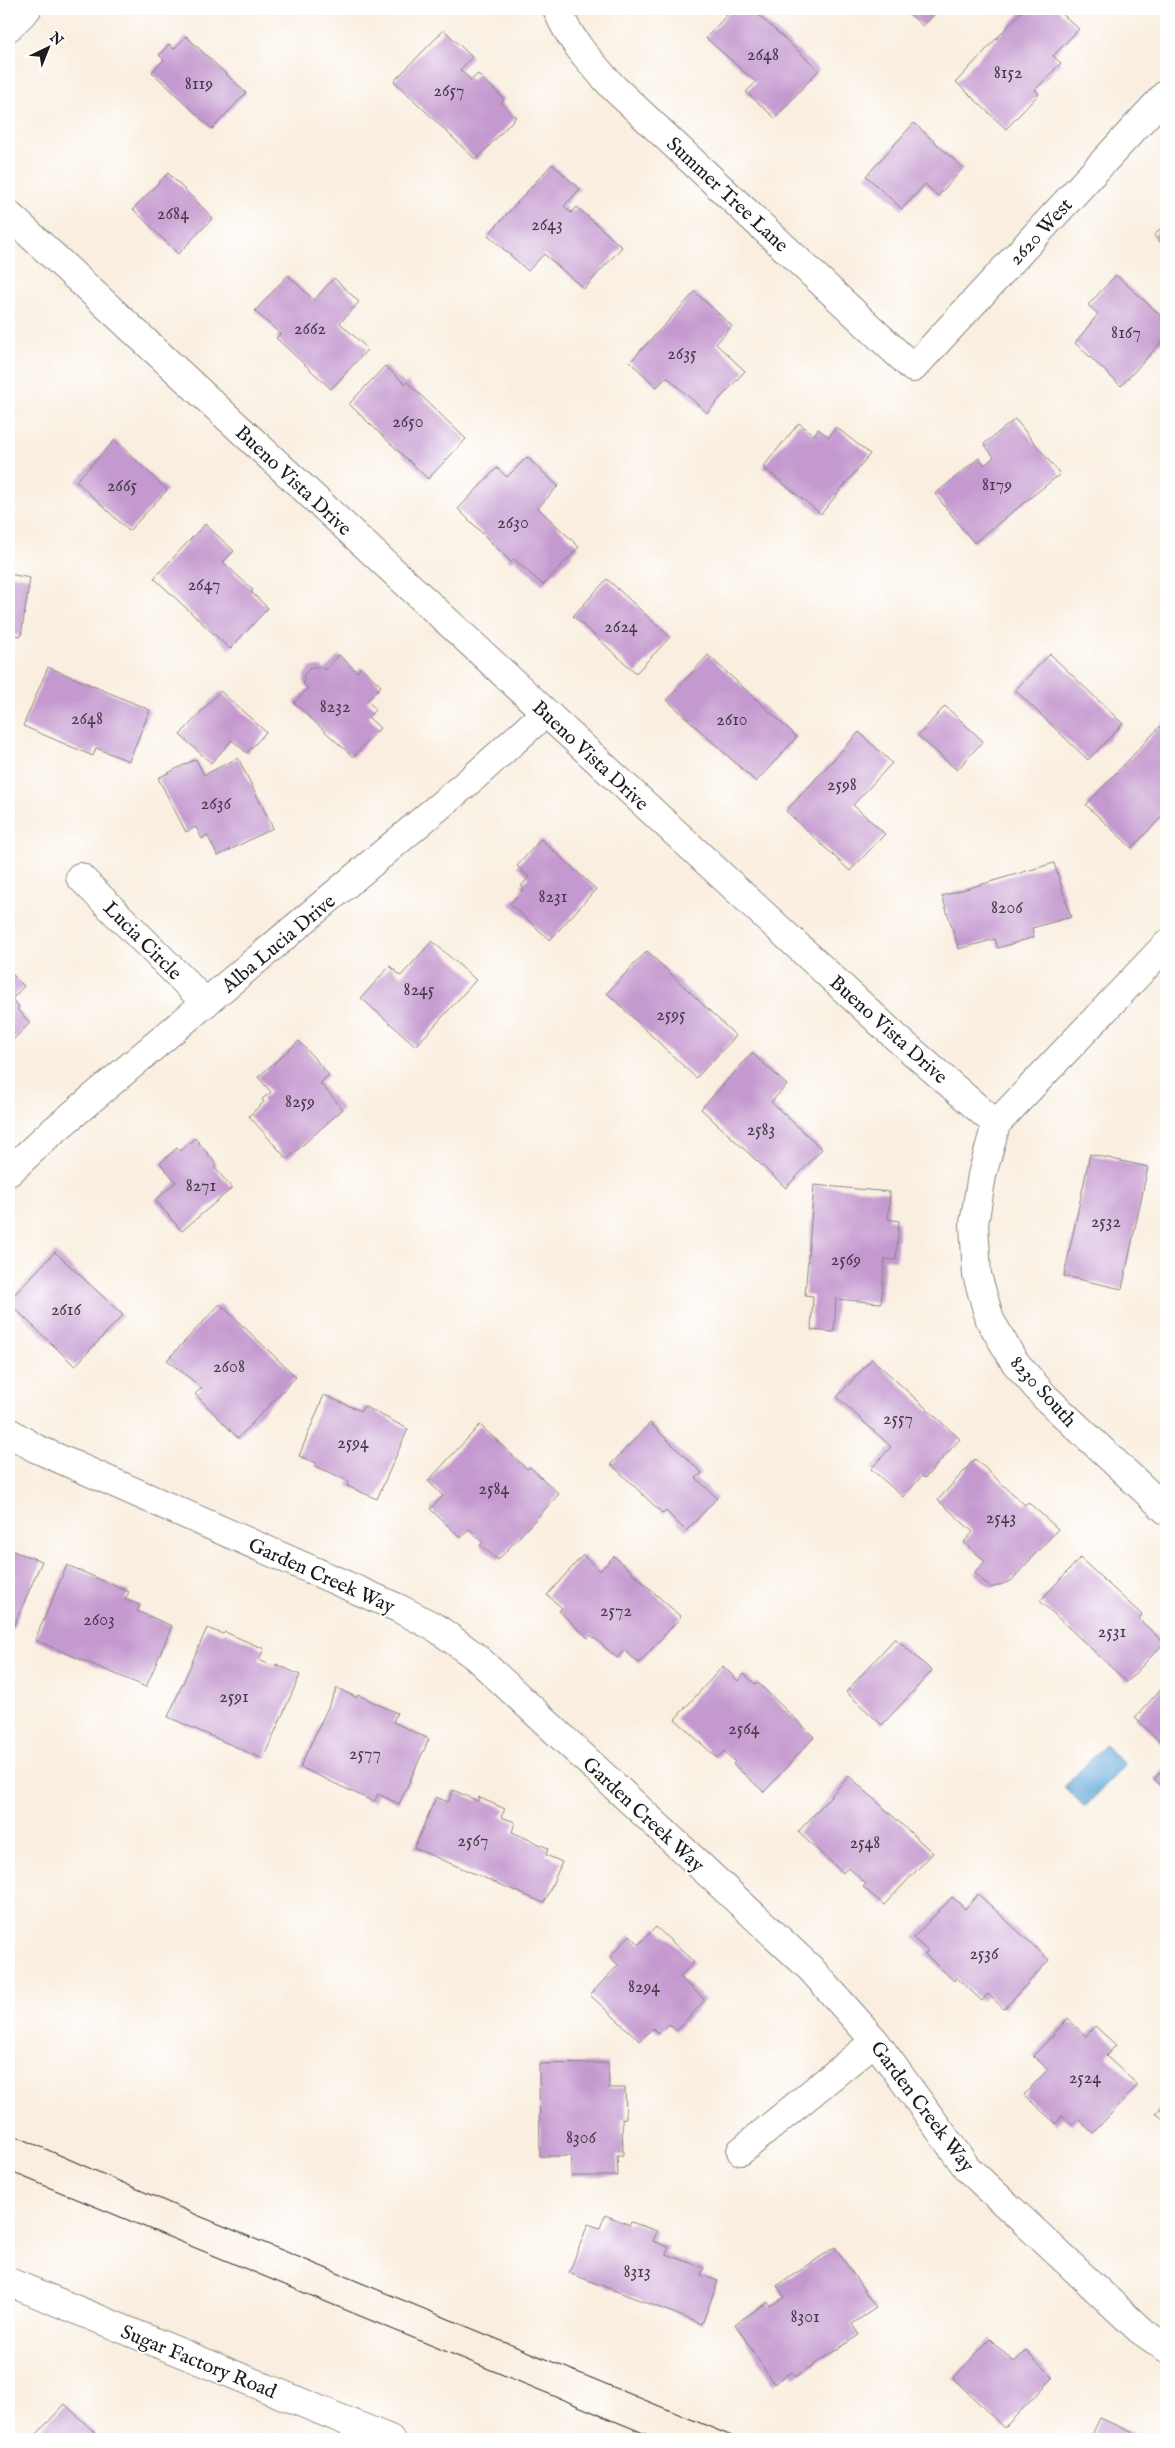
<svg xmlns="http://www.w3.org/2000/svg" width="1175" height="2448" viewBox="0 0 1175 2448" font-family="'IM FELL English',serif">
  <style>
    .water { fill: #5ea6d5; stroke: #3d6178 }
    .building { fill: #c499cf }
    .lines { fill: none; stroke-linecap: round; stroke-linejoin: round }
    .street-casing { stroke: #8a857e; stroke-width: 30 }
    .secondary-casing { stroke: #8a857e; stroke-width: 30 }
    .street { stroke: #fff; stroke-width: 28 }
    .secondary { stroke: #fff; stroke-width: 28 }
    .tram { stroke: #1c1c1c; stroke-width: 1 }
    .labels { text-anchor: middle; stroke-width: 4; stroke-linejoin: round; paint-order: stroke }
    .number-label { font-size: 18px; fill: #463b49 }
    .street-label { font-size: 20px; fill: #1c1c1c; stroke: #fff }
  </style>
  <rect width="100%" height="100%" fill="#fff"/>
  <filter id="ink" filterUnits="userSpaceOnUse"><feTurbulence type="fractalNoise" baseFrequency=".02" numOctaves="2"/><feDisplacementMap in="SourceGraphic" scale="10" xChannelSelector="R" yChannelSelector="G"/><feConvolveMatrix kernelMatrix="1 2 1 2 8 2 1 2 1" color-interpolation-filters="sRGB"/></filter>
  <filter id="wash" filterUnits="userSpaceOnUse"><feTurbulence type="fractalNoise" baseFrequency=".0096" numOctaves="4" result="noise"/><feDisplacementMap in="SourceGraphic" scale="20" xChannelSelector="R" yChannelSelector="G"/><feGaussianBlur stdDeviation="1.12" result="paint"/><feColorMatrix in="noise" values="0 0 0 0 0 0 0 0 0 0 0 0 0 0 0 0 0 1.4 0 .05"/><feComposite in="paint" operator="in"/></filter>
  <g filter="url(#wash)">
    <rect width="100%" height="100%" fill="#f9eedf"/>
    <!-- water -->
    <path class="water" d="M1105 1745 1125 1765 1085 1807 1064 1787Z"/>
    <g id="blocks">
      <!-- building -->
      <path class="building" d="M732 9H752L819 70 775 118 746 92 756 82 706 38Z
        M904 9H939L923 26Z
        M1024 9H1057L1079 29 1053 56 1061 63 1035 90 1039 94 1006 129 956 82Z
        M444 30 472 57 460 70 471 80 478 74 504 99 501 103 516 117 476 160 394 81Z
        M186 36 246 93 212 129 152 72 164 60 159 55 169 44 174 49Z
        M914 123 963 168 938 196 925 184 902 209 866 176Z
        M552 164 580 189 564 206 571 213 577 207 622 247 584 289 544 254 528 271 488 235Z
        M168 173 213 218 178 254 133 209Z
        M1166 222V248L1154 236Z
        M288 275 314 300 334 278 359 302 340 323 368 349 331 389 276 338 280 334 255 311Z
        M1116 275 1166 320V337L1121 386 1075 343 1098 314 1088 305Z
        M695 292 732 326 716 344 745 371 707 413 667 377 657 387 630 362Z
        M385 366 405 384 407 382 466 439 428 479 349 404Z
        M1015 419 1060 474 974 543 935 494 979 458 985 465 994 457 984 444Z
        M799 423 814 435 818 429 829 437 836 427 870 454 821 514 763 467Z
        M115 440 167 490 129 531 76 481Z
        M527 457 558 486 538 508 579 547 543 585 514 559 511 562 458 509 497 468 507 477Z
        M205 524 234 551 223 562 253 590 251 592 268 608 230 649 154 578Z
        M9 574 30 578 21 636 9 634Z
        M607 579 670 637 636 673 573 616Z
        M1050 654 1123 724 1088 760 1015 690Z
        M339 655 357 672 361 667 381 686 367 701 376 709 368 717 380 728 353 757 294 703 308 688 304 685V675L311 667H321L325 670Z
        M708 655 797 737 756 782 667 700Z
        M48 667 150 710 129 761 96 748 93 756 23 726Z
        M220 691 266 732 247 753 232 740 211 763 180 735Z
        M945 706 983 741 957 770 918 736Z
        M1166 720V812L1132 848 1086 805Z
        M859 732 892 763 853 805 885 834 850 871 786 811Z
        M238 758 273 828 218 856 207 835 202 839 196 827 186 832 158 778 196 759 204 775Z
        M541 839 596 889 550 940 510 904 524 888 521 886 529 877 517 866Z
        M1054 863 1071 917 1032 928 1034 937 998 948 995 939 959 949 942 896Z
        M432 941 476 980 416 1046 361 998 390 966 401 976Z
        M647 951 736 1036 696 1078 607 993Z
        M9 971 24 986 12 999 19 1007 17 1009 30 1023 9 1044Z
        M299 1041 329 1075 320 1083 343 1109 287 1159 249 1116 264 1102 262 1099 271 1092 258 1077Z
        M752 1053 787 1085 771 1102 822 1149 786 1188 701 1109Z
        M195 1138 217 1165 214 1167 232 1188 182 1231 155 1200 176 1182 160 1163 177 1148 180 1151Z
        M1090 1154 1148 1167 1122 1289 1064 1276Z
        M814 1185 890 1192 888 1219 899 1221 896 1260 885 1259 881 1303 836 1299 834 1332 811 1330 813 1296 805 1295Z
        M55 1252 123 1315 75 1366 9 1303V1300Z
        M220 1304 296 1377 238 1438 195 1394 202 1388 167 1360Z
        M872 1359 960 1439 925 1478 922 1476 903 1497 871 1469 891 1447 837 1397Z
        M324 1395 361 1411 364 1406 408 1429 377 1499 347 1486 349 1481 315 1466 316 1463 299 1456Z
        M650 1423 702 1473 696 1478 717 1498 686 1531 666 1511 663 1514 611 1464Z
        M480 1425 527 1469 530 1467 559 1494 498 1560 480 1545 483 1543 469 1529 461 1538 430 1509 443 1496 428 1481Z
        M975 1459 1025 1505 1028 1502 1058 1529 1011 1581 991 1588 974 1573 985 1561 964 1542 973 1532 938 1500Z
        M9 1550 42 1561 12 1630 9 1628Z
        M583 1555 600 1571 614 1556 681 1617 639 1663 624 1650 617 1658 591 1635 588 1638 559 1611 562 1608 547 1595Z
        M1080 1558 1142 1615 1139 1619 1164 1643 1127 1682 1040 1601Z
        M67 1565 129 1592 125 1599 140 1605 137 1611 172 1626 146 1687 35 1640Z
        M207 1628 223 1634 225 1632 264 1649 259 1660 275 1667 276 1664 300 1675 263 1759 168 1717Z
        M895 1638 932 1671 882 1725 846 1692Z
        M723 1666 738 1681 744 1674 755 1684 757 1682 814 1737 764 1792 733 1764 735 1762 724 1751 717 1758 675 1719Z
        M1166 1683V1747L1135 1718Z
        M337 1688 357 1698 358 1695 397 1713 393 1722 429 1739 399 1804 378 1794 374 1802 300 1767Z
        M1166 1766V1790L1154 1779Z
        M849 1776 933 1853 884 1905 863 1887 866 1884 848 1867 843 1873 798 1832Z
        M453 1790 478 1801V1797L505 1809 501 1817 515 1822 512 1832 548 1848 546 1855 562 1862 544 1903 414 1848 436 1797 448 1802Z
        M978 1894 1049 1960 1004 2009 988 1994 982 2001 956 1977 954 1981 925 1954 928 1951 913 1938 952 1897 965 1909Z
        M656 1927 694 1962 680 1977 705 2000 676 2031 669 2024 659 2034 653 2028 640 2041 590 1995 618 1965 610 1957 630 1935 639 1944Z
        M1068 2019 1086 2036 1095 2026 1116 2045 1106 2056 1138 2085 1093 2133 1078 2119 1072 2125 1062 2116 1056 2124 1024 2095 1048 2069 1033 2056Z
        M608 2063 609 2088H625L626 2118 622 2119 623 2155H617L618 2176H571V2156H540L539 2064Z
        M1166 2103V2122L1156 2113Z
        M605 2215 630 2225 631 2222 657 2231 653 2241 669 2247 666 2254 704 2268 701 2275 718 2281 702 2324 569 2273 588 2224 600 2228Z
        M835 2247 876 2308 852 2324 859 2335 795 2377 791 2372 774 2384 735 2324 768 2302 770 2306 784 2297 777 2286Z
        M990 2339 1014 2362 1026 2351 1053 2378 1004 2428 953 2378Z
        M65 2404 101 2439 33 2438Z
        M1100 2418 1138 2435 1136 2439H1090Z"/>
    </g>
  </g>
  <g filter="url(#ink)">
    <use href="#blocks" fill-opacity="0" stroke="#8a857e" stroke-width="1"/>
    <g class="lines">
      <!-- street casing -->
      <g class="street-casing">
        <path id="street" d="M557 9C569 40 592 64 614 88L913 368 1166 94
          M9 215 898 1039 996 1124
          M80 877 206 1003
          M1166 945 996 1124 982 1175 974 1224 977 1275 990 1320 1014 1361 1045 1397 1166 1510
          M9 1172 45 1138 474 777 545 713
          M9 1432 35 1448 398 1608 438 1629 476 1657 810 1968 875 2041 967 2168 1140 2330 1166 2348
          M741 2151 875 2041"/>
      </g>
      <!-- secondary casing -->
      <g class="secondary-casing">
        <path id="secondary" d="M9 27 27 9
          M9 2282 390 2439"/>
      </g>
      <!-- street -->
      <use href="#street" class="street"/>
      <!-- secondary -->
      <use href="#secondary" class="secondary"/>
      <!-- tram -->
      <path class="tram" d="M9 2133 197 2215 739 2439
        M9 2171 658 2439"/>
    </g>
  </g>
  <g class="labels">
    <!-- number labels -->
    <g class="number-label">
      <text x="763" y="60">2648</text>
      <text x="1008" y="78">8152</text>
      <text x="199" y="89">8119</text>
      <text x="449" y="96">2657</text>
      <text x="173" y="219">2684</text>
      <text x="547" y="230">2643</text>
      <text x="310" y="334">2662</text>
      <text x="1126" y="338">8167</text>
      <text x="682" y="359">2635</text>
      <text x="408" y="427">2650</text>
      <text x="997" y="490">8179</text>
      <text x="122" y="491">2665</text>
      <text x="513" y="528">2630</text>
      <text x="204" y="590">2647</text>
      <text x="621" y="632">2624</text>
      <text x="335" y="712">8232</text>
      <text x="87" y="724">2648</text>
      <text x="732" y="725">2610</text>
      <text x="842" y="790">2598</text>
      <text x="216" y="809">2636</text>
      <text x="553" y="902">8231</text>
      <text x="1007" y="913">8206</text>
      <text x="419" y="995">8245</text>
      <text x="671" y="1020">2595</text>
      <text x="300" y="1107">8259</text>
      <text x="761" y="1135">2583</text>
      <text x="201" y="1191">8271</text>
      <text x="1106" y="1227">2532</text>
      <text x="846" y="1265">2569</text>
      <text x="66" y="1315">2616</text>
      <text x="229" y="1372">2608</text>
      <text x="898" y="1424">2557</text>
      <text x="353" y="1448">2594</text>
      <text x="494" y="1494">2584</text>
      <text x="1001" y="1523">2543</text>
      <text x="616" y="1616">2572</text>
      <text x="99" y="1625">2603</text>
      <text x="1112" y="1637">2531</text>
      <text x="234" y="1702">2591</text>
      <text x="744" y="1734">2564</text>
      <text x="365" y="1759">2577</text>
      <text x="473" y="1846">2567</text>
      <text x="865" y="1848">2548</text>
      <text x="984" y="1959">2536</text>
      <text x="644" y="1992">8294</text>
      <text x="1085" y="2083">2524</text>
      <text x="581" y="2143">8306</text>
      <text x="637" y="2277">8313</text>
      <text x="805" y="2322">8301</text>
    </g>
    <!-- street labels -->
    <g class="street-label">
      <text transform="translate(728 194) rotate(43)" y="7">Summer Tree Lane</text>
      <text transform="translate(1040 231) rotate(-47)" y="7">2620 West</text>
      <text transform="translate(294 480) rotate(43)" y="7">Bueno Vista Drive</text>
      <text transform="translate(591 755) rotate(43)" y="7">Bueno Vista Drive</text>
      <text transform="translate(143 940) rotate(45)" y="7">Lucia Circle</text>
      <text transform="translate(278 943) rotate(-40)" y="7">Alba Lucia Drive</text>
      <text transform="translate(889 1029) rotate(42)" y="7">Bueno Vista Drive</text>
      <text transform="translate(1044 1391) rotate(48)" y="7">8230 South</text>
      <text transform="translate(322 1575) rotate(24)" y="7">Garden Creek Way</text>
      <text transform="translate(644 1814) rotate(43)" y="7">Garden Creek Way</text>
      <text transform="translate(923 2106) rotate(53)" y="7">Garden Creek Way</text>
      <text transform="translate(199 2361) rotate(22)" y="7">Sugar Factory Road</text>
    </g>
  </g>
  <!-- margin -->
  <rect width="1175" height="2448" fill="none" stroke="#fff" stroke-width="30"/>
  <!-- north arrow -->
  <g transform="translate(48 48) rotate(43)" stroke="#ffffff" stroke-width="4" paint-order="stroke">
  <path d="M0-4L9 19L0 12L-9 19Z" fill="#1c1c1c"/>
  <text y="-8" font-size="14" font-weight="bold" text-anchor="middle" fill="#1c1c1c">N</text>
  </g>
</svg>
